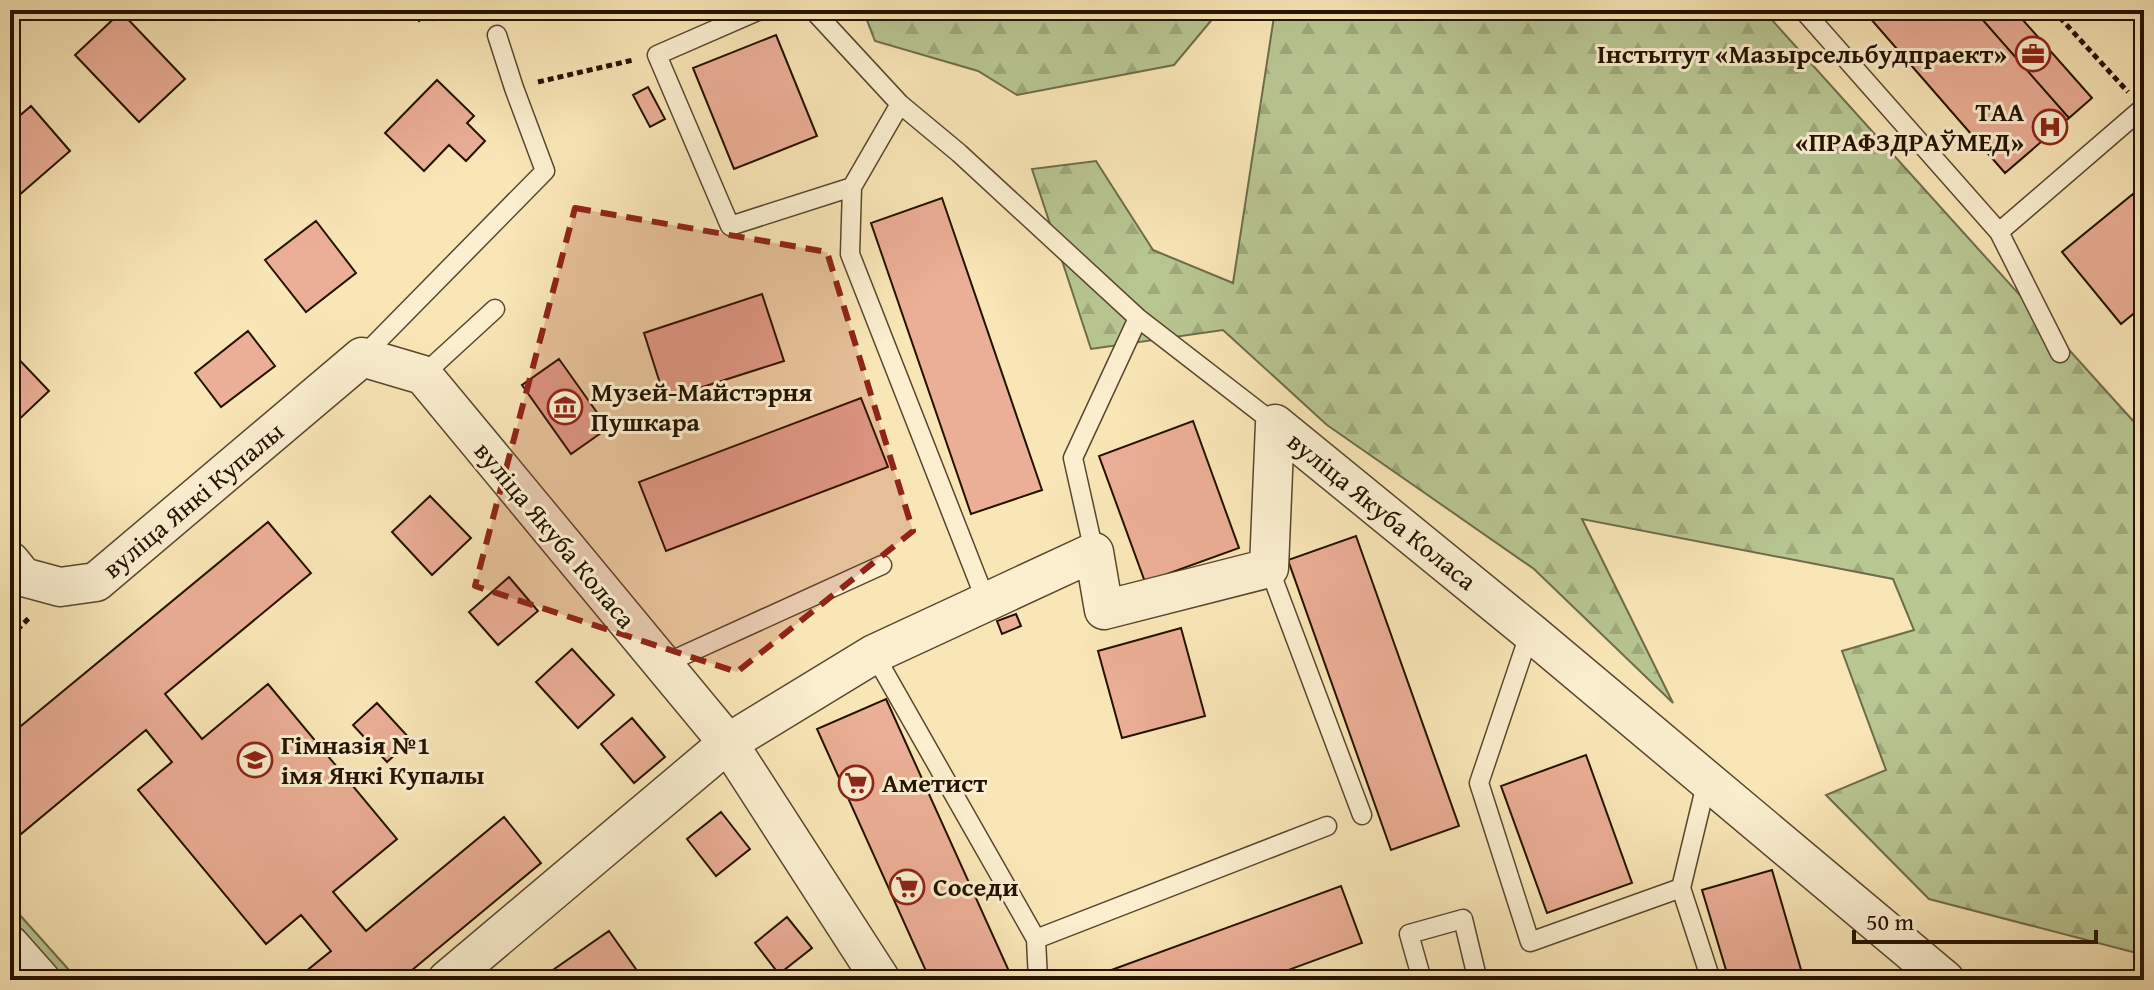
<svg xmlns="http://www.w3.org/2000/svg" width="2154" height="990" viewBox="0 0 2154 990" font-family="'Gentium Book Plus',serif">
  <style>
    .forest { fill: url(#forest-firs); stroke: #6e6c4a; stroke-width: 2 }
    .park { fill: #b8c692; stroke: #6e6c4a; stroke-width: 2 }
    .building { fill: #ebae96; stroke: #231201; stroke-width: 2 }
    .lines { fill: none; stroke-linecap: round; stroke-linejoin: round }
    .lane-casing { stroke: #58472e; stroke-width: 21 }
    .street-casing { stroke: #58472e; stroke-width: 41 }
    .path { stroke: #231201; stroke-width: 5; stroke-dasharray: 6 4; stroke-linecap: butt }
    .lane { stroke: #fbefd0; stroke-width: 18 }
    .street { stroke: #fbefd0; stroke-width: 38 }
    .marked { fill: #8f2418; fill-opacity: 0.2; stroke: #8f2418; stroke-width: 6; stroke-dasharray: 16 10; stroke-linejoin: round }
    .labels { text-anchor: middle; stroke-width: 6; stroke-linejoin: round; paint-order: stroke }
    .poi-label { font-size: 26px; font-weight: bold; fill: #231201; stroke: #fbefd0; text-anchor: start }
    .street-label { font-size: 26px; fill: #231201; stroke: #fbefd0 }
  </style>
  <defs>
    <pattern id="forest-firs" width="22" height="20" patternUnits="userSpaceOnUse" patternTransform="scale(2)"><rect width="22" height="20" fill="#b8c692"/><path d="M5 1l3.5 6h-7zM16 11l3.5 6h-7z" fill="#9ea97c"/></pattern>
  </defs>
  <rect width="100%" height="100%" fill="#f9e6b7"/>
  <filter id="stains"><feTurbulence type="fractalNoise" baseFrequency=".0025" numOctaves="4"/><feColorMatrix values="0 0 0 0 .2 0 0 0 0 .09 0 0 0 0 .02 0 0 0 .5 -.17"/></filter>
  <radialGradient id="worn" r=".72"><stop offset=".6" stop-color="#630" stop-opacity="0"/><stop offset="1" stop-color="#630" stop-opacity=".3"/></radialGradient>
  <!-- forest -->
  <path class="forest" d="M863 10H1220L1174 65 1017 95 978 71 875 41Z
    M1275 10H1763L2144 433V955L1929 899 1826 795 1886 770 1842 651 1914 630 1893 579 1582 519 1673 703 1534 569 1327 425 1223 330 1091 349 1032 169 1096 161 1153 250 1233 283Z"/>
  <!-- park -->
  <path class="park" d="M10 904 78 980H10Z"/>
  <!-- building -->
  <path class="building" d="M410 10H446L434 20 429 13 419 21Z
    M1863 10H1974L2069 118 2005 173Z
    M1974 10H2014L2092 98 2069 118Z
    M121 12 185 79 139 122 75 55Z
    M776 35 817 136 734 169 693 68Z
    M437 80 474 116 467 123 485 141 466 161 449 145 424 171 385 133Z
    M648 87 665 119 650 127 633 95Z
    M31 106 70 151 10 203V124Z
    M2133 194 2144 207V305L2121 324 2062 252Z
    M942 198 1042 490 971 514 871 223Z
    M316 221 356 273 306 312 265 260Z
    M762 294 784 361 665 399 644 333Z
    M248 331 275 366 221 407 195 373Z
    M10 350 49 391 10 428Z
    M559 359 608 428 571 454 522 385Z
    M861 398 888 467 666 551 639 482Z
    M1193 421 1239 548 1145 582 1099 456Z
    M430 496 471 538 432 575 392 532Z
    M268 522 311 573 165 694 202 739 268 684 397 839 333 892 366 931 504 817 541 863 400 980H295L331 951 301 915 266 944 138 790 172 762 146 730 21 834 10 821V735Z
    M1356 536 1459 826 1391 850 1288 560Z
    M509 577 538 611 498 645 469 612Z
    M1016 614 1021 626 1002 634 997 621Z
    M1181 628 1205 716 1122 738 1098 651Z
    M572 649 614 695 578 728 536 682Z
    M886 699 1013 980H930L817 729Z
    M377 703 411 740 387 762 353 725Z
    M632 718 665 757 634 783 601 744Z
    M1586 755 1632 883 1547 913 1501 786Z
    M721 812 750 849 716 876 687 839Z
    M1772 870 1804 980H1729L1702 890Z
    M1341 886 1362 943 1261 980H1084Z
    M787 917 812 948 779 974 755 943Z
    M609 931 638 972 626 980H556L550 972Z"/>
  <g class="lines">
    <!-- lane casing -->
    <g class="lane-casing">
      <path id="lane" d="M760 10 657 55 730 226 852 187
        M813 10 900 104 959 153 1138 318 1275 424
        M1803 10 1999 232 2144 107
        M900 104 852 187 850 254 986 601
        M1999 232 2060 353
        M362 357 545 171 514 88 497 35
        M423 375 495 309
        M1094 552 1073 458 1138 318
        M1269 568 1362 815
        M1530 632 1479 783 1530 942 1681 888 1707 780
        M874 654 1036 939 1038 980
        M662 665 882 565
        M1681 888 1711 980
        M1036 939 1327 826
        M1422 980 1409 934 1463 919 1477 977 1466 980"/>
    </g>
    <!-- street casing -->
    <g class="street-casing">
      <path id="street" d="M10 561 23 577 60 587 96 582 362 357 423 375 728 743 881 980
        M10 945 41 980
        M447 980 728 743 874 654 1094 552 1104 610 1269 568 1275 424 1530 632 1945 980"/>
    </g>
    <!-- path -->
    <path class="path" d="M2053 10 2128 92
      M538 82 633 60
      M10 637 31 616"/>
    <!-- lane -->
    <use href="#lane" class="lane"/>
    <!-- street -->
    <use href="#street" class="street"/>
  </g>
  <!-- marked area -->
  <path class="marked" d="M575 208 827 252 913 531 737 672 475 586Z"/>
  <!-- icons -->
  <defs>
    <g id="office-ring" transform="scale(1.8)"><circle r="9.5" fill="#fbefd0" stroke="#8f2418" stroke-width="1.5"/><path d="M-6-3h4V-5.5h4V-3h4V5H-6ZM-1-4.5V-3h2v-1.5ZM-6 0V1H6V0Z" fill="#8f2418"/></g>
    <g id="hospital-ring" transform="scale(1.8)"><circle r="9.5" fill="#fbefd0" stroke="#8f2418" stroke-width="1.5"/><path d="M-5-5h3v3.5h4V-5h3V5h-3V1.5h-4V5h-3Z" fill="#8f2418"/></g>
    <g id="museum-ring" transform="scale(1.8)"><circle r="9.5" fill="#fbefd0" stroke="#8f2418" stroke-width="1.5"/><path d="M0-6L6-3V-2H-6V-3ZM-5-1h2V3h-2ZM-1-1h2V3h-2ZM3-1h2V3H3ZM-6 4H6V6H-6Z" fill="#8f2418"/></g>
    <g id="school-ring" transform="scale(1.8)"><circle r="9.5" fill="#fbefd0" stroke="#8f2418" stroke-width="1.5"/><path d="M0-5L7-2L0 1L-7-2ZM-4 1L0 2.5L4 1V4Q0 6-4 4Z" fill="#8f2418"/></g>
    <g id="supermarket-ring" transform="scale(1.8)"><circle r="9.5" fill="#fbefd0" stroke="#8f2418" stroke-width="1.5"/><path d="M-6-5.5h2.5l.6 2H6L4.5 2H-2.5L-4.4-4H-6ZM-1.5 3.2a1.3 1.3 0 1 0 .1 0ZM3 3.2a1.3 1.3 0 1 0 .1 0Z" fill="#8f2418"/></g>
  </defs>
  <g fill-rule="evenodd">
    <use href="#office-ring" x="2033" y="54"/>
    <use href="#hospital-ring" x="2050" y="127"/>
    <use href="#museum-ring" x="565" y="407"/>
    <use href="#school-ring" x="255" y="760"/>
    <use href="#supermarket-ring" x="856" y="783"/>
    <use href="#supermarket-ring" x="907" y="887"/>
  </g>
  <g class="labels">
    <!-- poi labels -->
    <g class="poi-label">
      <text x="2007" y="63" text-anchor="end">Інстытут «Мазырсельбудпраект»</text>
      <text x="2024" y="121" text-anchor="end">ТАА<tspan x="2024" dy="30">«ПРАФЗДРАЎМЕД»</tspan></text>
      <text x="591" y="401">Музей-Майстэрня<tspan x="591" dy="30">Пушкара</tspan></text>
      <text x="281" y="754">Гімназія №1<tspan x="281" dy="30">імя Янкі Купалы</tspan></text>
      <text x="882" y="792">Аметист</text>
      <text x="933" y="896">Соседи</text>
    </g>
    <!-- street labels -->
    <g class="street-label">
      <text transform="translate(193 500) rotate(-40)" y="9">вуліца Янкі Купалы</text>
      <text transform="translate(1382 511) rotate(39)" y="9">вуліца Якуба Коласа</text>
      <text transform="translate(555 535) rotate(50)" y="9">вуліца Якуба Коласа</text>
    </g>
  </g>
  <!-- margin -->
  <rect width="2154" height="990" fill="none" stroke="#f9e6b7" stroke-width="40"/>
  <rect x="12" y="12" width="2130" height="966" fill="none" stroke="#231201" stroke-width="4"/>
  <rect x="20" y="20" width="2114" height="950" fill="none" stroke="#231201" stroke-width="2"/>
  <!-- scale -->
  <path d="M1854 930v12h242v-12" fill="none" stroke="#231201" stroke-width="4"/>
  <text x="1866" y="930" font-size="24" fill="#231201" stroke="#fbefd0" stroke-width="6" paint-order="stroke">50 m</text>
  <rect width="100%" height="100%" filter="url(#stains)"/>
  <rect width="100%" height="100%" fill="url(#worn)"/>
</svg>
